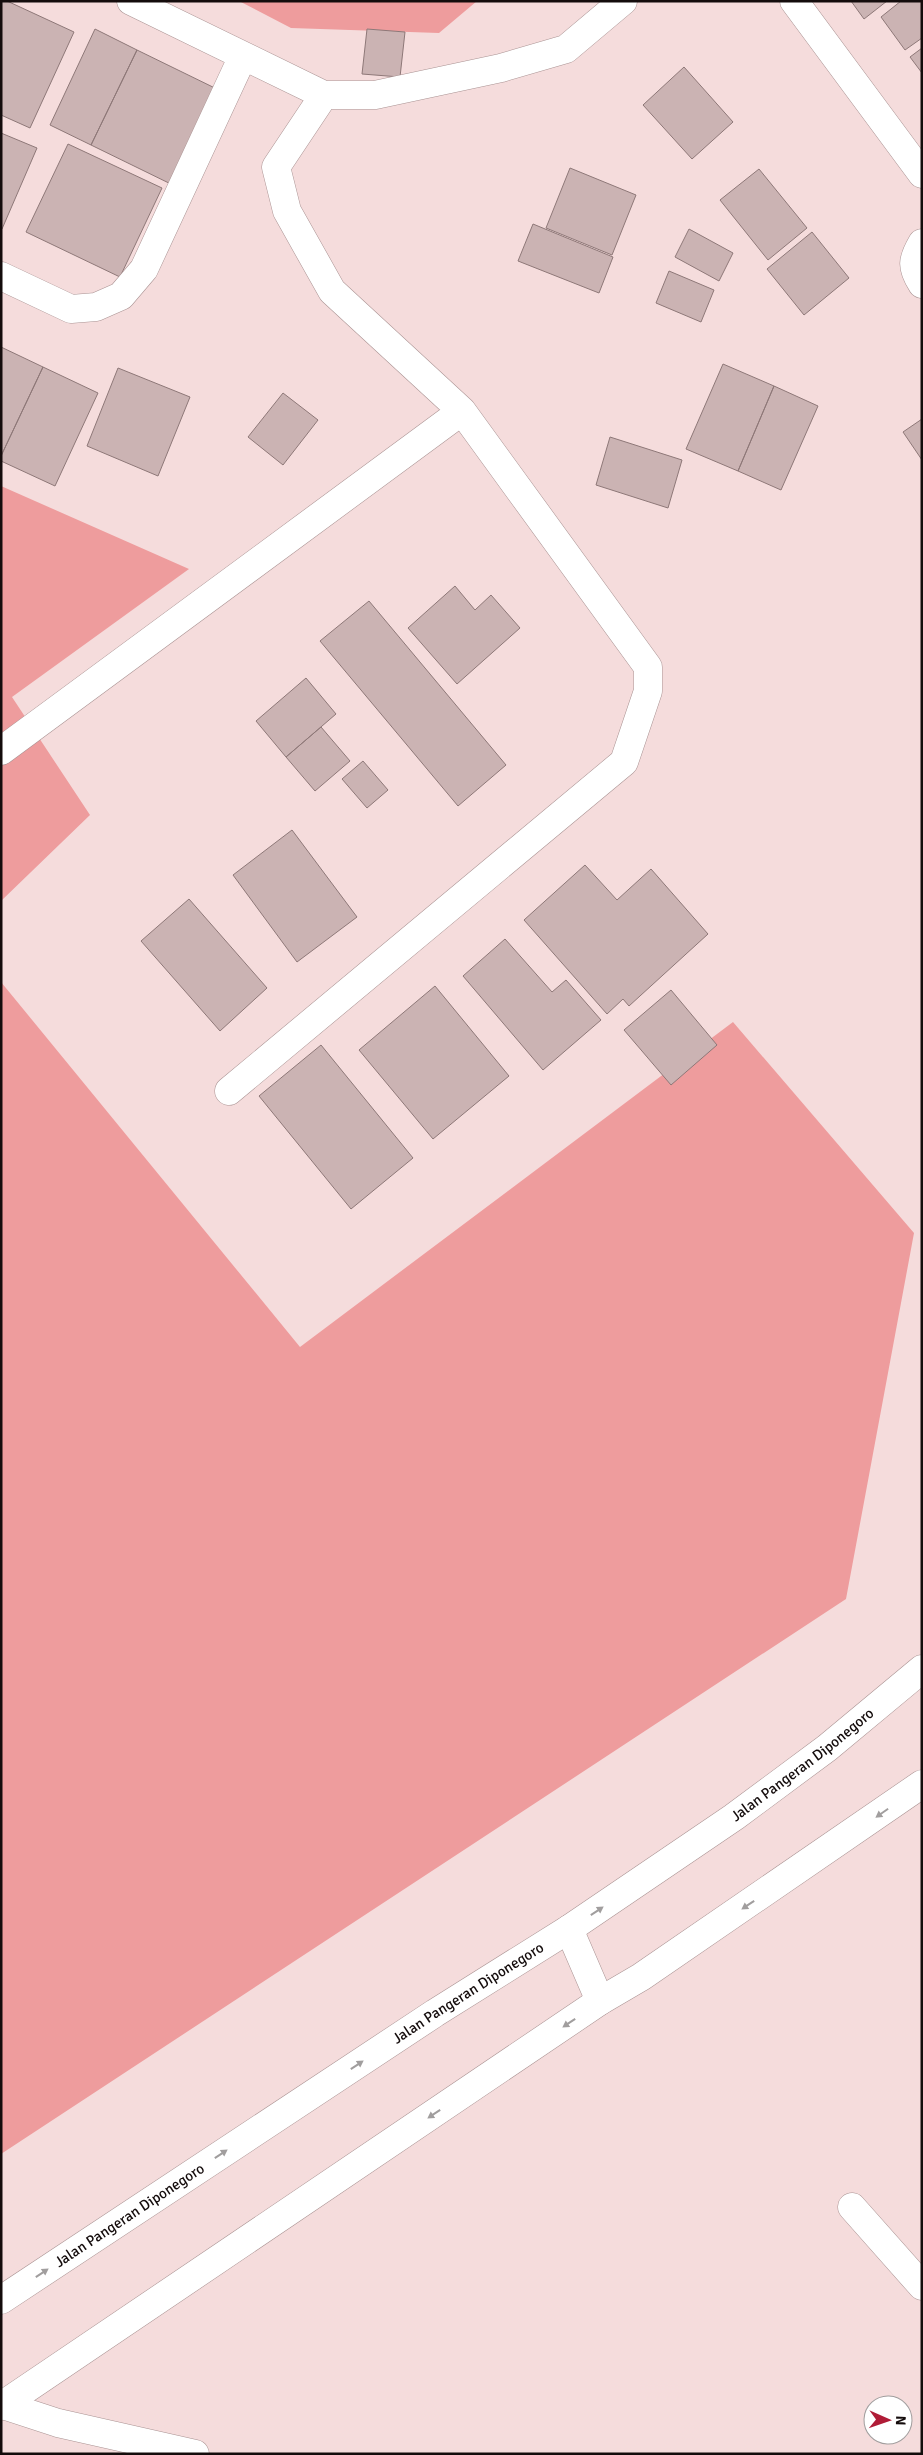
<svg xmlns="http://www.w3.org/2000/svg" width="923" height="2455" viewBox="0 0 923 2455" font-family="Signika,sans-serif">
  <style>
    .forest { fill: #ee9c9d }
    .building { fill: #cbb3b3; stroke: #8e7878 }
    .lines { fill: none; stroke-linecap: round; stroke-linejoin: round }
    .street-casing { stroke: #aa9393; stroke-width: 29 }
    .highway-casing { stroke: #aa9393; stroke-width: 29 }
    .street { stroke: #fff; stroke-width: 28 }
    .highway { stroke: #fff; stroke-width: 28 }
    .oneway { fill: #a19e9e }
    .labels { text-anchor: middle; stroke-width: 4; stroke-linejoin: round; paint-order: stroke }
    .street-label { font-size: 15px; fill: #140c0c; stroke: #fff }
  </style>
  <rect width="100%" height="100%" fill="#f5dcdc"/>
  <!-- forest -->
  <path class="forest" d="M239 1H477L439 33 291 28Z
    M1 486 189 569 12 697 90 815 1 901Z
    M1 982 300 1347 733 1022 914 1233 846 1599 1 2154Z"/>
  <!-- building -->
  <path class="building" d="M1 1H7L74 32 30 128 1 115Z
    M851 1H887L864 19Z
    M901 1H922V38L905 50 881 17Z
    M95 29 137 50 91 145 50 125Z
    M367 29 405 32 400 77 362 74Z
    M922 48V73L910 57Z
    M137 50 223 92 177 187 91 145Z
    M684 67 733 122 692 159 643 105Z
    M1 133 37 148 2 229 1 228Z
    M68 144 162 188 120 277 26 232Z
    M570 168 636 195 612 255 546 228Z
    M759 169 807 228 768 260 720 200Z
    M533 224 613 257 599 293 518 261Z
    M689 229 733 253 719 281 675 257Z
    M812 232 849 278 804 315 767 269Z
    M669 271 714 290 701 322 656 303Z
    M1 347 43 367 1 456Z
    M723 364 774 386 738 471 686 449Z
    M43 367 98 393 55 486 1 461V456Z
    M118 368 190 397 158 476 87 446Z
    M774 386 818 406 781 490 738 471Z
    M283 393 318 420 283 465 248 437Z
    M922 419V460L903 432Z
    M610 437 682 460 668 508 596 485Z
    M455 586 475 610 491 595 520 628 457 684 408 628Z
    M369 601 506 765 458 806 320 641Z
    M306 678 336 714 286 757 256 721Z
    M321 727 350 761 315 791 286 757Z
    M363 761 388 790 367 808 342 779Z
    M292 830 357 917 297 962 233 875Z
    M585 865 617 900 651 869 708 934 629 1006 623 999 607 1014 524 920Z
    M189 899 267 988 220 1031 141 941Z
    M505 939 552 992 566 980 601 1020 543 1070 463 976Z
    M435 986 509 1076 433 1139 359 1050Z
    M671 990 717 1045 671 1085 624 1030Z
    M321 1045 413 1158 351 1209 259 1096Z"/>
  <g class="lines">
    <!-- street casing -->
    <g class="street-casing">
      <path id="street" d="M131 1 324 95H375L501 68 566 49 623 1
        M794 1 922 174
        M922 243C912 260 911 267 922 284
        M1 276 71 309 96 307 121 296 144 269 243 56
        M1 751 462 411
        M229 1091 624 762 648 691V667L462 411 332 291 287 211 276 167 324 95
        M852 2207 922 2286
        M3 2405 58 2423 195 2454"/>
    </g>
    <!-- highway casing -->
    <g class="highway-casing">
      <g id="highway">
        <path d="M569 1929 600 2001"/>
        <path id="s1" d="M1 2300 435 2013 569 1929 734 1817 827 1748 922 1669"/>
        <path d="M1 2406 600 2001 641 1977 922 1784"/>
      </g>
    </g>
    <!-- street -->
    <use href="#street" class="street"/>
    <!-- highway -->
    <use href="#highway" class="highway"/>
  </g>
  <!-- one-way arrows -->
  <defs><path id="oneway-solid" d="M-6-.8H1V-3.2L6.5 0L1 3.2V.8H-6Z" transform="scale(1.25)"/></defs>
  <g class="oneway">
    <use href="#oneway-solid" transform="translate(882 1813) rotate(145)"/>
    <use href="#oneway-solid" transform="translate(748 1905) rotate(146)"/>
    <use href="#oneway-solid" transform="translate(597 1911) rotate(-34)"/>
    <use href="#oneway-solid" transform="translate(569 2023) rotate(146)"/>
    <use href="#oneway-solid" transform="translate(357 2065) rotate(-34)"/>
    <use href="#oneway-solid" transform="translate(434 2114) rotate(146)"/>
    <use href="#oneway-solid" transform="translate(221 2154) rotate(-34)"/>
    <use href="#oneway-solid" transform="translate(42 2273) rotate(-34)"/>
  </g>
  <g class="labels">
    <!-- street labels -->
    <g class="street-label">
      <text dy="5" stroke="none"><textPath href="#s1" startOffset="964">Jalan Pangeran Diponegoro</textPath></text>
      <text dy="5" stroke="none"><textPath href="#s1" startOffset="559">Jalan Pangeran Diponegoro</textPath></text>
      <text dy="5" stroke="none"><textPath href="#s1" startOffset="154">Jalan Pangeran Diponegoro</textPath></text>
    </g>
  </g>
  <!-- border -->
  <rect width="923" height="2455" fill="none" stroke="#140c0c" stroke-width="5"/>
  <!-- north arrow -->
  <g transform="translate(888 2420) rotate(92)"><circle r="24" fill="#ffffff" stroke="#a19e9e"/>
  <path d="M0-4L9 19L0 12L-9 19Z" fill="#b01c37"/>
  <text y="-8" font-size="14" font-weight="bold" text-anchor="middle" fill="#140c0c">N</text>
  </g>
</svg>
